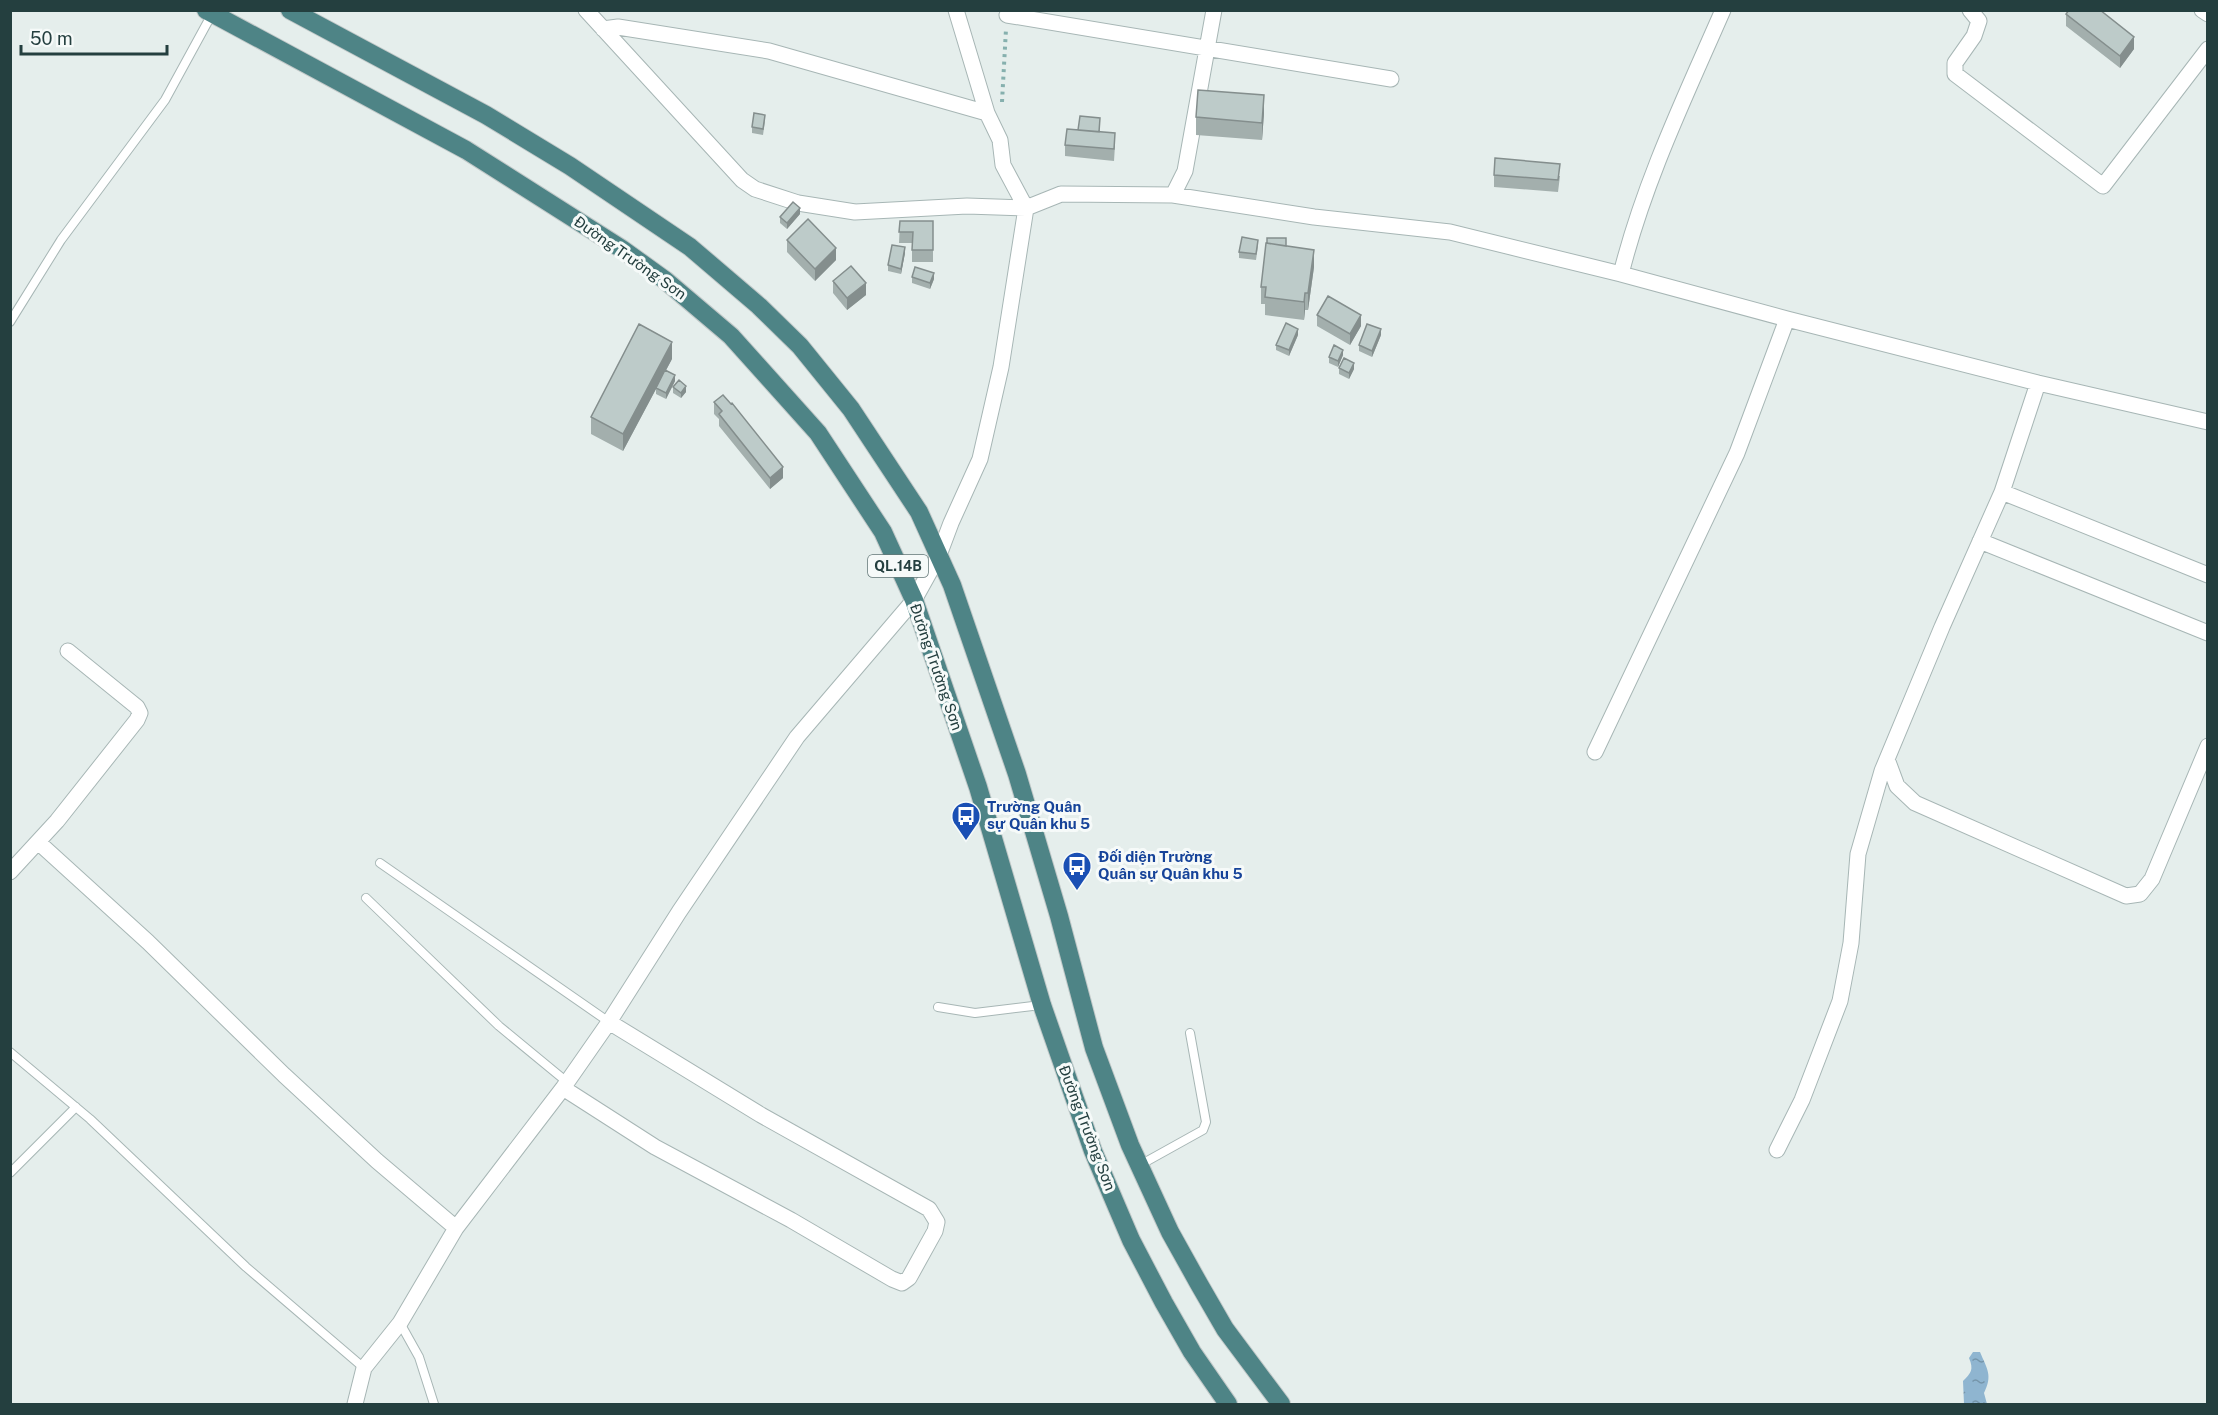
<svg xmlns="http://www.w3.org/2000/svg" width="2218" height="1415" viewBox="0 0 2218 1415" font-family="'Public Sans',sans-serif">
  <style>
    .water { fill: url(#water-ripples) }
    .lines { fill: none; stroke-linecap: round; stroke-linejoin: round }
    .service-casing { stroke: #a7b6b5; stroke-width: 10 }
    .minor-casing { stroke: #a7b6b5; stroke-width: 17 }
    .trunk-casing { stroke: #c2c9c9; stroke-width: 20 }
    .path { stroke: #86b0ae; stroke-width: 4; stroke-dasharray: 3 4.5; stroke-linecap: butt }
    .service { stroke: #fff; stroke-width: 8 }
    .minor { stroke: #fff; stroke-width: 15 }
    .trunk { stroke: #4e8486; stroke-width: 18 }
    .wall { fill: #a3afad }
    .shaded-wall { fill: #848e8d }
    .building { fill: #bdcbc9; stroke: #848e8d; stroke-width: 1.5 }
    .labels { text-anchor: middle; stroke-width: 6; stroke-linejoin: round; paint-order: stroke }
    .shield { fill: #f6faf9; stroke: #637777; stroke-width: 1.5 }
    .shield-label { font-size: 14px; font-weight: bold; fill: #243f3f }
    .street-label { font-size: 15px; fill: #243f3f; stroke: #f6faf9 }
    .transit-label { font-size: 15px; font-weight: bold; fill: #164399; stroke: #f6faf9; text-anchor: start }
  </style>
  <defs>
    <pattern id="water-ripples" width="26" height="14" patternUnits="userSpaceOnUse" patternTransform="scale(1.5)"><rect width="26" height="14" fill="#8fb5d0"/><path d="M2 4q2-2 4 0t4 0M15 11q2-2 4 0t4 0" fill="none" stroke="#7595aa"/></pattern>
  </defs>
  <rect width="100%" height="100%" fill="#e5eeec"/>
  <!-- water -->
  <path class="water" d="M1973 1352H1980C1987 1369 1993 1375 1984 1393L1987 1404H1964L1963 1381C1971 1373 1974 1370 1969 1358Z"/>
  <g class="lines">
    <!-- service casing -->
    <g class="service-casing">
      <path id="service" d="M10 322 61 240 165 100 212 14
        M380 863 609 1022
        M366 898 499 1026 567 1082
        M938 1007 975 1013 1041 1005
        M10 1052 90 1119 246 1267 364 1368
        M1140 1165 1203 1130 1206 1122 1190 1033
        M10 1173 76 1107
        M400 1323 419 1357 434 1404"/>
    </g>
    <!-- minor casing -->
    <g class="minor-casing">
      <path id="minor" d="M586 10 742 180 755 189 798 203 855 212 967 206 1026 208 1003 165 1000 140 987 113 956 10
        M1970 10 1979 21 1974 36 1955 63V74L2103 186 2208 49
        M2202 10 2208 14
        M1007 15 1391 79
        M603 29 618 27 769 51 987 113
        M1173 195 1185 171 1214 10
        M1621 274C1644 182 1685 97 1723 10
        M2002 492 2208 575
        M1980 541 2208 633
        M1595 752 1737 453 1787 319
        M1887 759 1897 786 1915 803 2126 896 2140 894 2152 879 2208 746
        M38 842 148 942 284 1075 377 1161 456 1228
        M10 872 57 821 137 720 140 713 137 707 68 651
        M563 1088 655 1147 791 1220 892 1279 902 1283 909 1278 935 1231 937 1222 929 1209 761 1115 609 1022
        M1777 1150 1802 1100 1840 1001 1851 943 1858 854 1882 771 1942 627 2002 492 2038 383
        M355 1404 364 1368 400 1323 456 1228 563 1088 609 1022 679 912 797 737 914 600 939 555 951 523 980 459 1001 367 1026 208 1061 194 1173 195 1314 217 1450 232 1621 274 1787 319 2038 383 2208 422"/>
    </g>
    <!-- trunk casing -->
    <g class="trunk-casing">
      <path id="trunk" d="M206 10 466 150 622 249 665 280 731 336 818 433 883 532 914 600 978 787 1042 1005 1093 1151 1131 1240 1164 1303 1192 1352 1228 1404
        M290 10 486 115 570 166 690 247 759 306 800 346 851 409 919 512 952 585 1017 774 1059 916 1094 1048 1130 1145 1170 1232 1199 1284 1225 1329 1281 1404"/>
    </g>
    <!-- path -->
    <path class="path" d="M1002 102 1006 29"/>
    <!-- service -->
    <use href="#service" class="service"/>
    <!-- minor -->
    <use href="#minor" class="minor"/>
    <!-- trunk -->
    <use href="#trunk" class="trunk"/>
  </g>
  <!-- wall -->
  <path class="wall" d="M2066 14 2134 49 2120 68 2066 26Z
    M1264 113 1262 140 1196 135V117Z
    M765 121 763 135 752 133V127Z
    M1100 124 1099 132 1115 145 1114 161 1065 156V145Z
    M1494 175 1560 176 1558 192 1494 187Z
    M800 214 787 229 780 223V217Z
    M900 221H933V262H912V243H899Z
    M787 240 836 260 815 281 787 252Z
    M1267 243 1286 246 1314 267 1308 310H1305L1304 320 1265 315V304H1261V287Z
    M1258 246 1256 260 1239 258V252Z
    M905 253 901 274 888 271V265Z
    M912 277 934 279 930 289 912 283Z
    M833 281 866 295 847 310 833 293Z
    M1317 315 1361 326 1350 345 1317 326Z
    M1298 335 1289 356 1276 350V345Z
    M1381 335 1372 357 1359 351V345Z
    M1343 355 1338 367 1329 363V357Z
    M672 359 666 370 675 381 666 399 656 394V389L623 451 591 434V417Z
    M1339 368 1354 369 1349 379 1339 374Z
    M673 387 686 392 681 398 673 393Z
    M714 402 783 478 770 489 719 426V419L714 414Z"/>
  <!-- shaded-wall -->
  <path class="shaded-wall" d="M2134 37V49L2120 68V56Z
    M1264 95V113L1262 140V123Z
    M800 208V214L787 229V223Z
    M905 247V253L901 274V269Z
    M836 248V260L815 281V269Z
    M1314 250V267L1308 310V293Z
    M934 273V279L930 289V283Z
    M866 283V295L847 310V298Z
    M1305 293V310L1304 320V302Z
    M1361 315V326L1350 345V334Z
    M1298 329V335L1289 356V350Z
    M1381 329V335L1372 357V351Z
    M672 342V359L623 451V434Z
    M1343 350V355L1338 367V361Z
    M1354 363V369L1349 379V373Z
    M675 375V381L666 399V393Z
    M686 386V392L681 398V393Z
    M783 467V478L770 489V478Z"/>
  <!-- building -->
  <path class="building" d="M2069 10H2100L2134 37 2120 56 2066 14Z
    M1198 90 1264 95 1262 123 1196 117Z
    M754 113 765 115 763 129 752 127Z
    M1080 116 1100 118 1099 132 1078 130Z
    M1067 129 1115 133 1114 149 1065 145Z
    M1495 158 1560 164 1558 180 1494 175Z
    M793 202 800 208 787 223 780 217Z
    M808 219 836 248 815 269 787 240Z
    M900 221H933V250H912L913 232H899Z
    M1242 237 1258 240 1256 254 1239 252Z
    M1267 238H1286V246L1267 243Z
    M1266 243 1314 250 1308 293H1305L1304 302 1265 297 1266 287H1261Z
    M892 245 905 247 901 269 888 265Z
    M851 266 866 283 847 298 833 281Z
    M915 267 934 273 930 283 912 277Z
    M1328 296 1361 315 1350 334 1317 315Z
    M1286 323 1298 329 1289 350 1276 345Z
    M639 324 672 342 623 434 591 417Z
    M1367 324 1381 329 1372 351 1359 345Z
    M1334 345 1343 350 1338 361 1329 357Z
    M1344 358 1354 363 1349 373 1339 368Z
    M665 370 675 375 666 393 656 388Z
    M679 380 686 386 681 393 673 387Z
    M723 395 731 404 732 403 783 467 770 478 719 414 722 411 714 402Z"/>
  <!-- icons -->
  <defs>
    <g id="bus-pin" transform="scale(1.5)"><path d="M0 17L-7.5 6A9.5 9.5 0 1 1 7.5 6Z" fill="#1a4fb4" stroke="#f6faf9"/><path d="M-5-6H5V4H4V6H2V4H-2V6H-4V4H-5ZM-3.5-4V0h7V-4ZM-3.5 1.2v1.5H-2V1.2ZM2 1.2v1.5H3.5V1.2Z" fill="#fff"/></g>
  </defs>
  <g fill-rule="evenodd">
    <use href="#bus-pin" x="966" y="816"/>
    <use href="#bus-pin" x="1077" y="866"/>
  </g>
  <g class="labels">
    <!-- shield labels -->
    <rect class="shield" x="868" y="555" width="60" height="22" rx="4.5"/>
    <g class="shield-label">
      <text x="898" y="571">QL.14B</text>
    </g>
    <!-- street labels -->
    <g class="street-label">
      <text transform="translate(630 258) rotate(35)" y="5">Đường Trường Sơn</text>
      <text transform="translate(936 667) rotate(71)" y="5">Đường Trường Sơn</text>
      <text transform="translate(1087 1128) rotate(69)" y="5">Đường Trường Sơn</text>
    </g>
    <!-- transit labels -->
    <g class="transit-label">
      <text x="987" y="812">Trường Quân<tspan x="987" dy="17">sự Quân khu 5</tspan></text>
      <text x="1098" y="862">Đối diện Trường<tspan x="1098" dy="17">Quân sự Quân khu 5</tspan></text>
    </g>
  </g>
  <!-- border -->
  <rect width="2218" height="1415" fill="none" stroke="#243f3f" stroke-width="24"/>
  <!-- scale -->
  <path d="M21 45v9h146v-9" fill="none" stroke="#243f3f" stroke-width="3"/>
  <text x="30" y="45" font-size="18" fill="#243f3f" stroke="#f6faf9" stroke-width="4.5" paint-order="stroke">50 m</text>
</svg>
